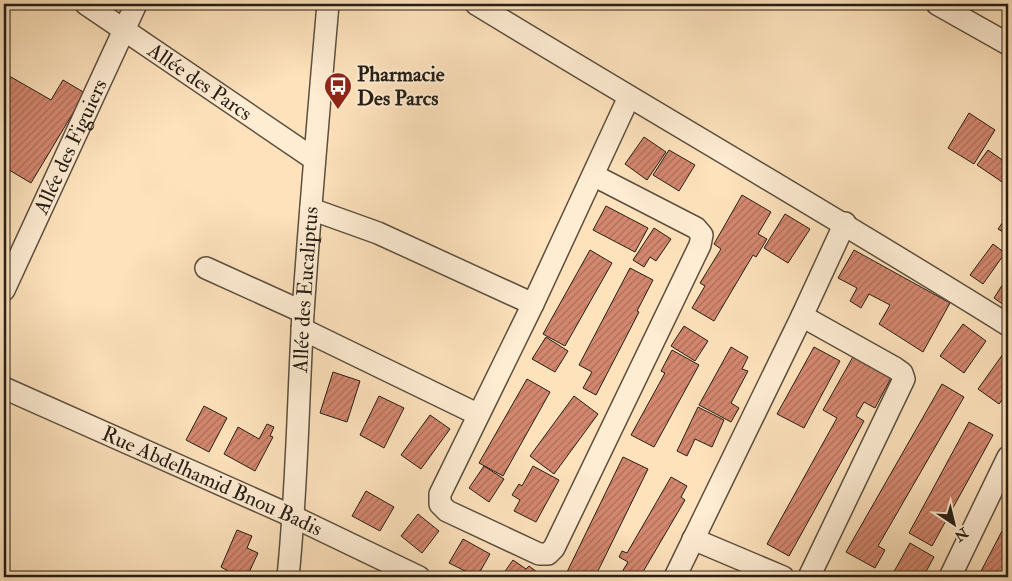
<svg xmlns="http://www.w3.org/2000/svg" width="1012" height="581" viewBox="0 0 1012 581" font-family="'IM FELL Double Pica',serif">
  <style>
    .building { fill: url(#building-hatch); stroke: #261e15 }
    .lines { fill: none; stroke-linecap: round; stroke-linejoin: round }
    .minor-casing { stroke: #5c4f3f; stroke-width: 24 }
    .minor { stroke: #feecd3; stroke-width: 21 }
    .labels { text-anchor: middle; stroke-width: 4; stroke-linejoin: round; paint-order: stroke }
    .poi-label { font-size: 21px; font-weight: bold; fill: #261e15; stroke: #feecd3; text-anchor: start }
    .street-label { font-size: 21px; fill: #261e15; stroke: #feecd3 }
  </style>
  <defs>
    <pattern id="building-hatch" width="6" height="6" patternUnits="userSpaceOnUse" patternTransform="scale(1.25)"><rect width="6" height="6" fill="#d4876f"/><path d="M-1 1l2-2M0 6l6-6M5 7l2-2" fill="none" stroke="#ac6e5a"/></pattern>
  </defs>
  <rect width="100%" height="100%" fill="#fde2bc"/>
  <filter id="stains"><feTurbulence type="fractalNoise" baseFrequency=".004" numOctaves="4"/><feColorMatrix values="0 0 0 0 .2 0 0 0 0 .09 0 0 0 0 .02 0 0 0 .5 -.17"/></filter>
  <radialGradient id="worn" r=".72"><stop offset=".6" stop-color="#630" stop-opacity="0"/><stop offset="1" stop-color="#630" stop-opacity=".3"/></radialGradient>
  <!-- building -->
  <path class="building" d="M4 73 51 100 63 80 85 93 31 183 4 167Z
    M969 113 995 130 974 164 948 148Z
    M644 137 666 152 647 180 625 164Z
    M669 150 695 165 679 191 653 175Z
    M988 150 1008 164V186L977 165Z
    M742 195 771 212 758 234 767 239 756 257 753 255 714 321 692 308 705 286 700 283 721 249 714 244Z
    M606 206 648 228 635 252 593 230Z
    M785 214 810 229 788 263 764 248Z
    M1008 215V235L998 229Z
    M654 228 671 239 656 261 650 257 644 267 633 260Z
    M993 244 1005 253 983 284 970 275Z
    M590 250 612 263 565 346 543 334Z
    M854 250 950 303 923 352 879 324 890 305 869 294 861 308 850 301 857 288 838 278Z
    M630 268 653 280 637 311 639 312 596 395 583 388 592 372 579 365Z
    M1008 276V308L994 298Z
    M963 324 986 341 964 373 940 356Z
    M684 326 708 341 695 361 671 346Z
    M546 337 568 351 555 372 532 359Z
    M731 347 748 357 742 369 748 371 731 403 739 408 731 422 699 405Z
    M814 347 840 361 804 428 777 414Z
    M672 350 699 365 654 447 631 435 665 373 661 371Z
    M1003 354 1008 357V392L999 404 978 389Z
    M854 355 892 376 875 408 864 402 856 416 864 421 789 556 767 544 837 418 823 410Z
    M333 372 360 381 347 422 320 413Z
    M527 379 550 392 503 476 479 463Z
    M942 384 964 397 878 546 885 550 875 568 846 552Z
    M379 396 404 408 384 448 360 435Z
    M574 396 598 414 554 474 530 456Z
    M204 406 227 418 209 452 186 440Z
    M698 407 724 420 712 447 695 439 687 456 677 451Z
    M430 415 450 429 421 469 401 455Z
    M969 422 993 435 932 546 909 533Z
    M267 424 274 427 270 436 273 437 255 471 224 454 238 427 259 439Z
    M623 457 648 469 595 577H579L567 572Z
    M484 466 504 479 489 502 469 488Z
    M533 466 559 480 536 522 514 511 520 500 512 495 519 484 522 486Z
    M671 477 687 486 681 497 685 500 640 577H619L628 562 619 557 622 551 627 553Z
    M366 491 394 507 380 531 352 516Z
    M418 514 439 531 422 553 401 536Z
    M1008 518V532L1002 529Z
    M237 530 252 536 247 548 258 553 247 577H225L228 571 221 567Z
    M1002 531 1008 534V577H978Z
    M463 539 490 554 477 577 449 563Z
    M910 543 934 557 923 577H891Z
    M513 560 526 569 529 566 541 575 539 577H501Z
    M708 572 720 577H705Z"/>
  <g class="lines">
    <!-- minor casing -->
    <g class="minor-casing">
      <g id="minor">
        <path id="s1" d="M86 4 314 159"/>
        <path d="M476 4C653 112 832 215 1008 325"/>
        <path d="M937 4 1008 44"/>
        <path d="M593 175 696 228 702 235 700 245 554 548 548 554H539L447 511 440 504V494L533 304 629 97"/>
        <path d="M311 209 378 233 533 304"/>
        <path d="M206 268 303 312"/>
        <path id="s2" d="M4 290 136 4"/>
        <path d="M802 316 895 368 902 373 904 379 809 577"/>
        <path d="M302 329 477 414"/>
        <path id="s3" d="M4 388 294 517 419 577"/>
        <path d="M693 539 783 577"/>
        <path id="s4" d="M288 577C297 489 298 401 303 313 310 210 319 107 328 4"/>
        <path d="M675 577 802 316 845 223"/>
        <path d="M950 577 1008 457"/>
      </g>
    </g>
    <!-- minor -->
    <use href="#minor" class="minor"/>
  </g>
  <!-- icons -->
  <defs>
    <g id="bus-pin" transform="scale(1.4375)"><path d="M0 17L-7.5 6A9.5 9.5 0 1 1 7.5 6Z" fill="#8f2418" stroke="#feecd3"/><path d="M-5-6H5V4H4V6H2V4H-2V6H-4V4H-5ZM-3.5-4V0h7V-4ZM-3.5 1.2v1.5H-2V1.2ZM2 1.2v1.5H3.5V1.2Z" fill="#fff"/></g>
  </defs>
  <g fill-rule="evenodd">
    <use href="#bus-pin" x="338" y="86"/>
  </g>
  <g class="labels">
    <!-- poi labels -->
    <g class="poi-label">
      <text x="357" y="81">Pharmacie<tspan x="357" dy="24">Des Parcs</tspan></text>
    </g>
    <!-- street labels -->
    <g class="street-label">
      <text dy="7" stroke="none"><textPath href="#s1" startOffset="138">Allée des Parcs</textPath></text>
      <text dy="7" stroke="none"><textPath href="#s2" startOffset="158">Allée des Figuiers</textPath></text>
      <text dy="7" stroke="none"><textPath href="#s4" startOffset="288">Allée des Eucaliptus</textPath></text>
      <text dy="7" stroke="none"><textPath href="#s3" startOffset="228">Rue Abdelhamid Bnou Badis</textPath></text>
    </g>
  </g>
  <!-- margin -->
  <rect width="1012" height="581" fill="none" stroke="#fde2bc" stroke-width="20"/>
  <rect x="5" y="5" width="1002" height="571" fill="none" stroke="#261e15" stroke-width="2.5"/>
  <rect x="10" y="10" width="992" height="561" fill="none" stroke="#261e15"/>
  <!-- north arrow -->
  <g transform="translate(954 524) rotate(145)" stroke="#feecd3" stroke-width="4" paint-order="stroke">
  <path d="M0-4L9 19L0 12L-9 19Z" fill="#261e15"/>
  <text y="-8" font-size="14" font-weight="bold" text-anchor="middle" fill="#261e15">N</text>
  </g>
  <rect width="100%" height="100%" filter="url(#stains)"/>
  <rect width="100%" height="100%" fill="url(#worn)"/>
</svg>
